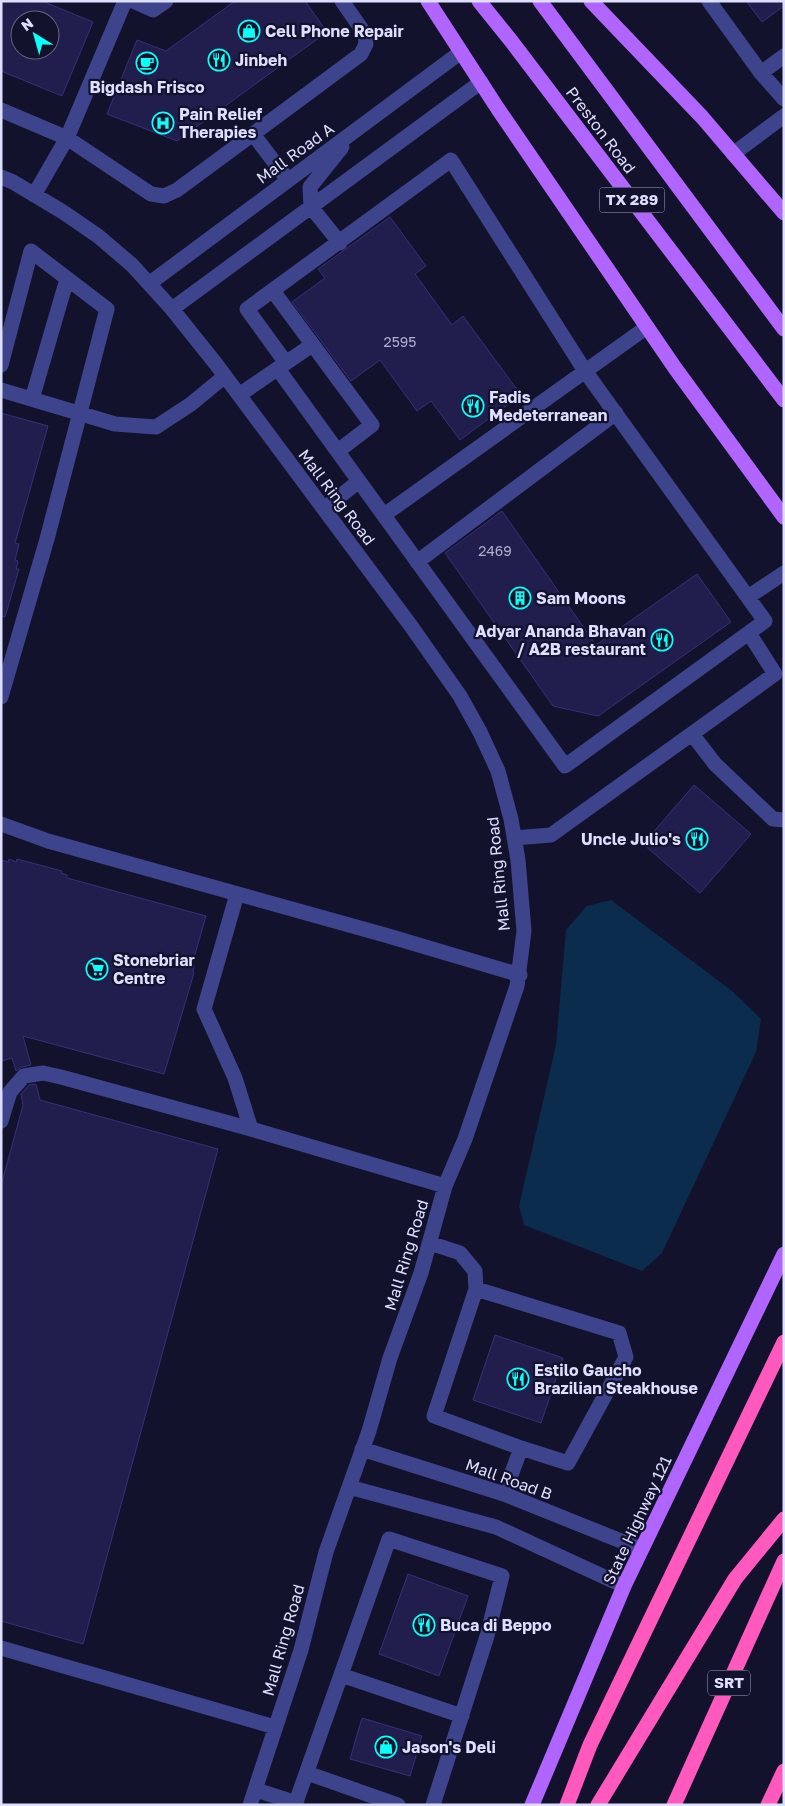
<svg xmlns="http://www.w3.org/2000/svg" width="785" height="1806" viewBox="0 0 785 1806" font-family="'Golos Text',sans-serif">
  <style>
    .water { fill: #0b2c4d }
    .building { fill: #211e4e; stroke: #35307a; fill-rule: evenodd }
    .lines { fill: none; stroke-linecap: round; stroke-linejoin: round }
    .minor { stroke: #3d448c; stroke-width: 15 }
    .major { stroke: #b165ff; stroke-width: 15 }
    .highway { stroke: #ff59be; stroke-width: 15 }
    .labels { text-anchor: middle; stroke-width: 4.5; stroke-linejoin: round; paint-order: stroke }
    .number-label { font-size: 14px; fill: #afafd3 }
    .shield { fill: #13122d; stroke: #a1a2c0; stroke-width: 1 }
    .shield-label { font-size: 15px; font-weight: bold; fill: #dedfff }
    .poi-label { font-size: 16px; font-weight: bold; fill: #dedfff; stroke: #13122d; text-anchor: start }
    .street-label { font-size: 16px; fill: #dedfff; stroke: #13122d }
  </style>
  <rect width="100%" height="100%" fill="#13122d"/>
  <!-- water -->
  <path class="water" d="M611 900 732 991 761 1019 756 1052 662 1253 642 1271 524 1225 519 1206 556 1045 566 930 587 906Z"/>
  <!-- building -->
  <path class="building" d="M1 1H42L93 22 62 96 1 71ZM20 20H50V50H20Z
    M235 1H305L327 32 177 141 107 114 137 40 166 51Z
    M746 1H784V6L762 22Z
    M390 217 426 266 415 274 452 325 463 316 521 395 460 440 431 401 417 411 380 360 351 381 292 302 325 278 318 269Z
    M1 413 48 426 15 543 19 544 15 560 18 561 16 569H19L5 617 1 616Z
    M502 511 596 645 697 574 731 622 598 716 553 706 445 553Z
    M694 785 751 834 700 893 643 844Z
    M9 859 16 862 17 859 62 871 61 873 67 875V878L206 916 192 965H194L193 972 194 973 164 1074 23 1036 31 1065 22 1067 16 1071 12 1058 1 1061V860L8 862Z
    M36 1084 40 1100 218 1149 83 1644 1 1621V1186L23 1105 21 1094 29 1085Z
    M495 1335 563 1358 541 1423 473 1400Z
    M408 1574 468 1596 439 1676 379 1654Z
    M362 1718 422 1736 410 1776 350 1759Z"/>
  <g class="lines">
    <!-- minor -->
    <path class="minor" d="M133 1 153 10 166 1
      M709 1 761 73 784 99
      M761 73 784 56
      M1 110 67 138 125 1
      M253 134 361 54 366 44 365 34 342 1
      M733 154 784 116
      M1 177 13 182 63 212 98 236 132 265 172 309 216 364 411 626 460 696 480 732 498 771 511 819 518 860 524 931 517 986 465 1139 445 1186 421 1273 390 1358 369 1431 326 1552 301 1650 250 1805
      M34 195 67 138 151 194 164 196 177 190 253 134 288 180
      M340 243 311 207 310 187 342 147
      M150 283 461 52
      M273 291 372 425 338 451
      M172 309 481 82
      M1 365 31 251 107 309 47 539 1 697
      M278 369 565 766 765 621 585 371 451 160 247 309 286 363
      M1 390 115 424 156 427 191 404 225 376
      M239 395 312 345
      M32 399 67 279
      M324 509 359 481
      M384 515 647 327
      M417 562 616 413
      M748 597 784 573
      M692 734 715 764 773 819 784 820
      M1 824 48 841 385 935 520 975
      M514 838 551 835 775 674 749 633
      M237 894 204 1009 235 1078 251 1129 445 1186
      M1 1121 10 1092 24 1076 43 1073 61 1077 251 1129
      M430 1243 460 1253 475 1271 476 1289 434 1416 521 1448
      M476 1289 619 1333 626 1357 568 1463 521 1448 504 1494
      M362 1449 504 1494 641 1549
      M349 1487 496 1527 624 1586
      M1 1648 275 1727
      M341 1675 462 1716
      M307 1773 398 1805
      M256 1790 287 1800 291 1805
      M295 1805 389 1539 502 1576 487 1636 433 1805"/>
    <!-- major -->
    <path class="major" d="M428 1 498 109 675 368 784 517
      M479 1 512 42 784 400
      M540 1 784 329
      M591 1 702 117 784 213
      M532 1805 624 1586 784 1254"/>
    <!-- highway -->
    <path class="highway" d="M567 1805 590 1745 784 1342
      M598 1805 735 1579 784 1519
      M674 1805 784 1561
      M768 1805 784 1771"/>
  </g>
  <!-- icons -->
  <defs>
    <g id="shop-ring" transform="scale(1.125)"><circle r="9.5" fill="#13122d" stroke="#0afff8" stroke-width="1.5"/><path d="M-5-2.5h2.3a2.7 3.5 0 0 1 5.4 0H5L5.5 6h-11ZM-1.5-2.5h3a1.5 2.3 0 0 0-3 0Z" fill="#0afff8"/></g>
    <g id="restaurant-ring" transform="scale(1.125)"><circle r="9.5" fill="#13122d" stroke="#0afff8" stroke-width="1.5"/><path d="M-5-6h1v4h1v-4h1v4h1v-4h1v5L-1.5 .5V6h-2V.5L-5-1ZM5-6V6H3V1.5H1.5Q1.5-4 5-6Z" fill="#0afff8"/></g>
    <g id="cafe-ring" transform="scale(1.125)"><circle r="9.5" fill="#13122d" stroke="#0afff8" stroke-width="1.5"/><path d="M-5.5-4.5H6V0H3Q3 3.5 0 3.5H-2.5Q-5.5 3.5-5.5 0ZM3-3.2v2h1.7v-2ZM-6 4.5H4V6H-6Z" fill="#0afff8"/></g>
    <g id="hospital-ring" transform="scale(1.125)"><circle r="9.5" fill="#13122d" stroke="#0afff8" stroke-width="1.5"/><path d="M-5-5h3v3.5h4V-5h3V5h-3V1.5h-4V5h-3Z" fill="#0afff8"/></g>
    <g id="building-ring" transform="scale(1.125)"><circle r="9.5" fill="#13122d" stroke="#0afff8" stroke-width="1.5"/><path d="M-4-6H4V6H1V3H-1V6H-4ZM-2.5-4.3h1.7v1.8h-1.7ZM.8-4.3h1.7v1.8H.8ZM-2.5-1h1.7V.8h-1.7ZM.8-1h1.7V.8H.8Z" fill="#0afff8"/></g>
    <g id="supermarket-ring" transform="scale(1.125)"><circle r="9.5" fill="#13122d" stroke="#0afff8" stroke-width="1.5"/><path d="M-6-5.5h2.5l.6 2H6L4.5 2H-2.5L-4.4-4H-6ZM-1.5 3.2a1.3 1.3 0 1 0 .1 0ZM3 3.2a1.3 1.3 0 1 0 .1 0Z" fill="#0afff8"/></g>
  </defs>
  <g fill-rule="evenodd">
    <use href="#shop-ring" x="249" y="31"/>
    <use href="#restaurant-ring" x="219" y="60"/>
    <use href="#cafe-ring" x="147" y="63"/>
    <use href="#hospital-ring" x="163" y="123"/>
    <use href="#restaurant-ring" x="473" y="406"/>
    <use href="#building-ring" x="520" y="598"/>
    <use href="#restaurant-ring" x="662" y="640"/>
    <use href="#restaurant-ring" x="697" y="839"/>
    <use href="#supermarket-ring" x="97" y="969"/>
    <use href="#restaurant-ring" x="518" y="1379"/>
    <use href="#restaurant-ring" x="424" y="1625"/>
    <use href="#shop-ring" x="386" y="1747"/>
  </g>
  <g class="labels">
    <!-- number labels -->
    <g class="number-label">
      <text x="400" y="347">2595</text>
      <text x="495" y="556">2469</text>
    </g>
    <!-- shield labels -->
    <g class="shield">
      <rect x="599.5" y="187.5" width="65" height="25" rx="4"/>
      <rect x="708" y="1670.5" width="42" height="25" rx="4"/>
    </g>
    <g class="shield-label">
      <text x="632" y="205">TX 289</text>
      <text x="729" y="1688">SRT</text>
    </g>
    <!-- poi labels -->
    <g class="poi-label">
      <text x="265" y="37">Cell Phone Repair</text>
      <text x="235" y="66">Jinbeh</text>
      <text x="147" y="93" text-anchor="middle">Bigdash Frisco</text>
      <text x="179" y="120">Pain Relief<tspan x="179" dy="18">Therapies</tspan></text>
      <text x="489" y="403">Fadis<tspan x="489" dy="18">Medeterranean</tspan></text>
      <text x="536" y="604">Sam Moons</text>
      <text x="646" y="637" text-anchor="end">Adyar Ananda Bhavan<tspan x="646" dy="18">/ A2B restaurant</tspan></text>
      <text x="681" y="845" text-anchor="end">Uncle Julio's</text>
      <text x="113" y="966">Stonebriar<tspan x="113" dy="18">Centre</tspan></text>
      <text x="534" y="1376">Estilo Gaucho<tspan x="534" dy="18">Brazilian Steakhouse</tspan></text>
      <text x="440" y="1631">Buca di Beppo</text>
      <text x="402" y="1753">Jason's Deli</text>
    </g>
    <!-- street labels -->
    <g class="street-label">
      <text transform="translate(601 130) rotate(53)" y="6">Preston Road</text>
      <text transform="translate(295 153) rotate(-36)" y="6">Mall Road A</text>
      <text transform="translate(337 497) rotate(53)" y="6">Mall Ring Road</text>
      <text transform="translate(498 874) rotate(-96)" y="6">Mall Ring Road</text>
      <text transform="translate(406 1255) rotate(-73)" y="6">Mall Ring Road</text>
      <text transform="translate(509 1479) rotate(20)" y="6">Mall Road B</text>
      <text transform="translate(637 1520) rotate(-65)" y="6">State Highway 121</text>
      <text transform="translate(283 1640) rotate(-74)" y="6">Mall Ring Road</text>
    </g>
  </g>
  <!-- border -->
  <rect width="785" height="1806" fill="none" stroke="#dedfff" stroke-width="5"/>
  <!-- north arrow -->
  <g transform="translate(35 35) rotate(323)"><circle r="24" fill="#13122d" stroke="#646481"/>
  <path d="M0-4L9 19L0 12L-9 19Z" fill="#0afff8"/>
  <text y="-8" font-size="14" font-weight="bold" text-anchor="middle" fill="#dedfff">N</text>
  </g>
</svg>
